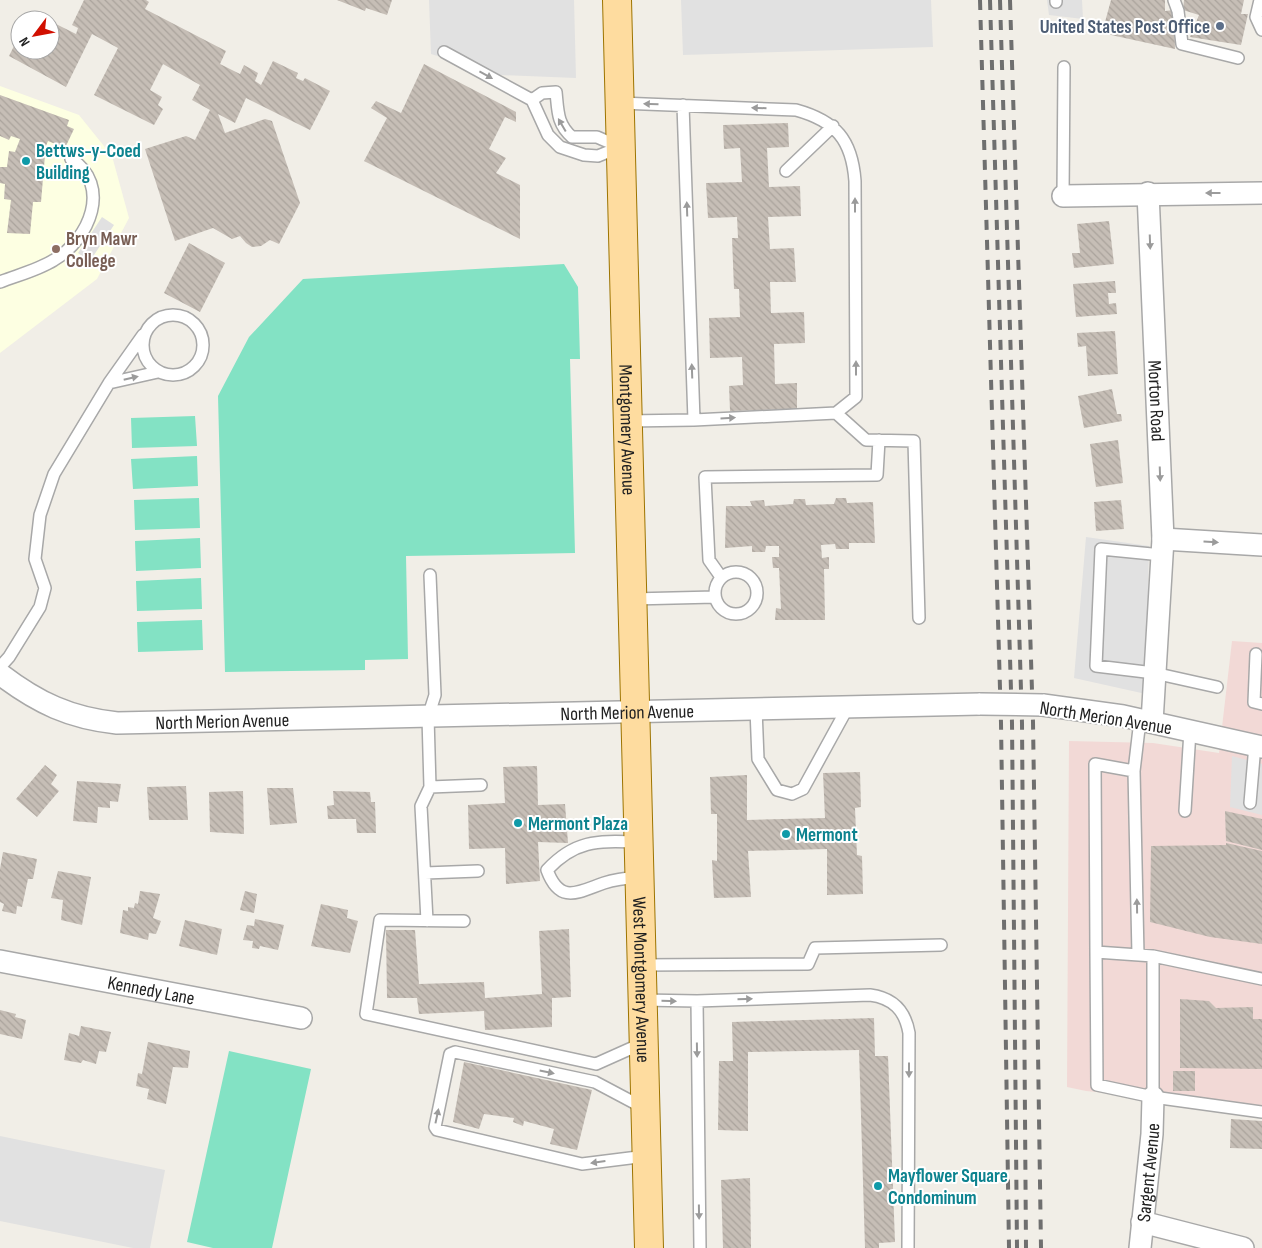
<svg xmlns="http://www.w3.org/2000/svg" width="1262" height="1248" viewBox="0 0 1262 1248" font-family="'Sofia Sans Condensed',sans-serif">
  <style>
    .commercial { fill: #f2d9d6 }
    .education { fill: #fdffe2 }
    .pitch { fill: #83e2c4 }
    .parking { fill: #e1e1e1 }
    .building { fill: url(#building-back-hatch) }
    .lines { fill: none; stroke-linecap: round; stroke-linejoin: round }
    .service-casing { stroke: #a8a8a8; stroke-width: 14 }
    .minor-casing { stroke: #a8a8a8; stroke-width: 24 }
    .primary-casing { stroke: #9d7400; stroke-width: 30 }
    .service { stroke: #fff; stroke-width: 11 }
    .minor { stroke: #fff; stroke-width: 21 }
    .primary { stroke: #fedc9f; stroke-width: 28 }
    .rail { stroke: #6f6f6f; stroke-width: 4; stroke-dasharray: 10 10; stroke-linecap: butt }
    .minor-bridge-casing { stroke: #a8a8a8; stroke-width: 24; stroke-linecap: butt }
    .minor-bridge { stroke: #fff; stroke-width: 21 }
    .oneway { fill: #9b9b9b }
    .service-dot { fill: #5c6f8a; stroke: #fff; stroke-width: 2 }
    .culture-dot { fill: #0f9aa8; stroke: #fff; stroke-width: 2 }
    .education-dot { fill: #8d6e63; stroke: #fff; stroke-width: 2 }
    .labels { text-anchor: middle; stroke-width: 4; stroke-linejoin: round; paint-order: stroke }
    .service-label { font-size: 19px; font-weight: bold; fill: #4e5e75; stroke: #fff; text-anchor: end }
    .culture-label { font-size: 19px; font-weight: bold; fill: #0d838f; stroke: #fff; text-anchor: start }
    .education-label { font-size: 19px; font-weight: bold; fill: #785e54; stroke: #fff; text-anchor: start }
    .street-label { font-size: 19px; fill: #212121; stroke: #fff }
  </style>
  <defs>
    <pattern id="building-back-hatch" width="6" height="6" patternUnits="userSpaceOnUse" patternTransform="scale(1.25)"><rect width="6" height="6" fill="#c6beb6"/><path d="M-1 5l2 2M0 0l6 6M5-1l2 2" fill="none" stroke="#aaa39c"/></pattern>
  </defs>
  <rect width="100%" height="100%" fill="#f1eee7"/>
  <!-- commercial -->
  <path class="commercial" d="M1232 641 1262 643V1108L1086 1091 1067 1087 1069 741 1153 743 1219 753Z"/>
  <!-- education -->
  <path class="education" d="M0 86 79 115 112 156 129 218 97 279 0 353Z"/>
  <!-- pitch -->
  <path class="pitch" d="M564 264 578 287 580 359H570L575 553 406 556 408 659 365 660V670L225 672 218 396 249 337 303 279Z
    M195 416 197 446 132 448 131 418Z
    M197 456 198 486 133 489 131 459Z
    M199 498 200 528 135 530 134 500Z
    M200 538 201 568 136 571 135 541Z
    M201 578 202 609 137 611 136 581Z
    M202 620 203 650 138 652 137 622Z
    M229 1051 311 1069 272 1248H213L187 1242Z"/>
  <!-- parking -->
  <path class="parking" d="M429 0H574L576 78 500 75 431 54Z
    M681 0H931L933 47 683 55Z
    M1047 0H1082L1083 19 1049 15Z
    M102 217 114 225 90 261 78 253Z
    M1086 537 1149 546 1146 694 1074 678Z
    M1232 756 1262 764V815L1230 807Z
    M0 1136 165 1170 150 1248H133L0 1221Z"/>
  <!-- building -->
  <path class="building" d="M84 0H146L149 2 145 9 226 51 220 64 240 74 244 65 258 73 255 81 261 85 273 61 298 73 296 78 303 81 305 78 330 91 310 130 246 98 235 123 218 114 225 133 265 119 272 121 300 203 279 244 270 240 261 246 252 247 246 243 240 236 232 239 213 228 175 241 145 149 186 136 195 140 210 110 192 100 200 85 163 64 150 90 162 97 158 105 163 109 154 125 94 95 118 48 92 34 66 87 9 56 20 34V50H50V21L76 34 78 28 72 25Z
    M337 0H392L387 15 366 8 365 11Z
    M1111 0H1165V11L1174 10 1175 49 1102 33Z
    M1184 0H1244L1241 14H1248L1241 45 1190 37 1199 15 1183 10Z
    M31 12 47 20H27Z
    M424 64 516 112V122L505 117 489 149 506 158 496 173 520 185V239L364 161 387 118 371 108 376 101 401 113Z
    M0 95 69 120 67 126 74 129 65 148 48 141 42 155H45L41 202H33L30 234 7 233 11 200 4 199 5 184 0 183V167H7L9 151 15 152 20 139 11 136 9 140 0 136Z
    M788 123 789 147 767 148 769 187 800 186 801 216 768 217 770 249 794 248 796 282H770L771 313 804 312 805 343 774 344 775 384 797 383V409L730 411 729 386 743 385 742 357 710 358 709 318 740 317 739 289H734L732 238H738L737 217 708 218 706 183 742 182 740 148 724 149 723 125Z
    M1109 221 1114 264 1074 268 1072 253H1080L1077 224Z
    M189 243 225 263 200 312 164 293Z
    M1115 281 1116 293H1108L1109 304 1116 303 1117 314 1076 317 1073 284Z
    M1115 331 1118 374 1088 376 1086 346 1078 347 1077 333Z
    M1112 389 1117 414H1121L1122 421 1084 428 1078 396Z
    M1118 440 1123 483 1096 487 1090 444Z
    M836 498H846L847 503 873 502 875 543H849V549H836L835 544 821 545 822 558 829 557V569H824L825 620H775L776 608 781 609 779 568H773L772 557H779V546H766L765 552H752V546L725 548 726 506H752L750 501 764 500 765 506 793 504 794 499H805L806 505 834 504Z
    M1121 500 1124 529 1096 531 1094 502Z
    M45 765 57 775 51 784 59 791 37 817 16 799Z
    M537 766 538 805 565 804 568 843 538 842 540 881 506 884 505 848 469 849 468 805 505 803 503 767Z
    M860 772 861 807 855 808 857 855 862 856 863 894 827 895V849L748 851 751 897 714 898 712 860 717 861V814H711L710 777 747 775V820L825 818 823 773Z
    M77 781 121 784 118 802 110 801V808L98 807 97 823 73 821Z
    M186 786 188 820H149L147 787Z
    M267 788H293L297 823 270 825Z
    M243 791 244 834 210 832 209 792Z
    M333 791 370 792 371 802H375L376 833H357L356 819H328L327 806 334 805Z
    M1225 811 1262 819V850L1226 841Z
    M1226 843 1262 851V944L1210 937 1150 922 1151 846 1226 845Z
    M3 852 37 859 33 879H28L22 907 17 906 16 914 2 911 4 904 0 902V869Z
    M58 871 91 877 82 925 61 920 63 900 51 898Z
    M140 891 160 894 153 918 161 921 156 934 149 933 148 940 120 933 123 910 128 911V907L134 908 135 903 138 904Z
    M245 891 257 894 254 913 240 910Z
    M321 904 348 910 347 918 358 921 350 953 311 946Z
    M255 919 284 925 278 950 260 946 259 949 252 948 253 941 243 940 247 925 254 926Z
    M185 920 222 929 217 955 179 946Z
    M569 929 571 997 552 998V1027L485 1030 484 1011 419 1014 417 998H387L386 930H415L419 984 484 982 485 998 542 994 539 931Z
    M1180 999 1209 1001 1216 1008 1253 1007V1019H1262V1069L1180 1068Z
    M0 1010 16 1014 15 1017 26 1020 22 1039 0 1034Z
    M874 1018 875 1056H888L895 1242 879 1243V1248H865L859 1050 748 1052V1131L718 1130 719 1061H733L732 1022Z
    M81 1026 111 1032 106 1052 99 1051 96 1064 83 1060 81 1063 64 1060 69 1033 79 1036Z
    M148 1042 190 1051 188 1068 173 1067 166 1104 147 1099 149 1089 136 1086 138 1073 142 1074Z
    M464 1062 592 1090 577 1150 550 1144 554 1129 524 1121 523 1126 513 1122 514 1118 484 1114 479 1129 453 1122Z
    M1173 1071H1195V1091H1173Z
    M1231 1119 1262 1121V1149L1230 1148Z
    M750 1178 751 1248H723L721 1180Z"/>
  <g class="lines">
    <!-- service casing -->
    <g class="service-casing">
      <path id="service" d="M1056 0V2
        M1174 0 1178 11 1182 44 1238 58
        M1260 0 1256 17 1262 30
        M444 52 532 100 548 135 560 147 584 155 598 156 620 147
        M532 100 542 93 556 92C558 111 557 124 572 137H597L620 147
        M620 103 796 110C836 121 852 140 855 181L856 397 836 413 694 420 627 421
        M683 105 694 420
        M786 171 833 126
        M1063 196 1064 67
        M0 282C18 275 38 270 54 260 90 239 112 185 71 159
        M143 345a30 30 0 1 1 60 0a30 30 0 1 1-60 0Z
        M143 335 109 383 158 372
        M836 413 866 440 914 441 919 618
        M1162 555 1101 549 1096 666 1154 673 1217 687
        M715 593a21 21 0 1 1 42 0a21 21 0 1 1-42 0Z
        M721 577 709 560 705 477 877 475 879 440
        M632 599 715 597
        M1256 654 1254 702 1262 704
        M0 667 9 657 40 607 45 588 35 559 40 515 54 474 109 383
        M756 709 758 759 777 790 792 794 803 789 848 707
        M1134 771 1138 955
        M430 787 428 717 435 695 430 575
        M1250 803 1255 745
        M1185 811 1190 731
        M638 842C599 841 576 839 547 870 560 905 578 892 604 883 616 879 627 878 640 877
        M425 873 478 871
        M427 921 421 806 430 787 481 785
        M464 921 380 920 366 1014 596 1064 643 1043
        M1096 952 1095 764 1134 771 1140 720
        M642 965 808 964 815 948 941 945
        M1262 979 1153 956V1097L1262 1112
        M642 1000 697 1001 870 995C893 998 905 1010 909 1033L908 1248
        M697 1001 700 1248
        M1153 1097 1097 1085 1096 952 1153 956
        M644 1108 595 1082 455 1052 450 1054 435 1127 437 1130 582 1164 646 1156"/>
    </g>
    <!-- minor casing -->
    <g class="minor-casing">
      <g id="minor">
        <path id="s1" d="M1148 193 1163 539 1152 722"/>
        <path d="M1063 196 1262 193"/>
        <path d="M1163 539 1262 545"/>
        <path id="s2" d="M0 674C38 703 70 718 117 723L980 704"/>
        <path d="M1043 705 1123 716 1262 747"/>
        <path id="s3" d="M0 961 301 1018"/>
        <path d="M1142 1222 1243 1248"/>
        <path id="s4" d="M1140 1248 1152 1134 1153 1097"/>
      </g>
    </g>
    <!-- primary casing -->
    <g class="primary-casing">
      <g id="primary">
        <path id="s5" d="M617 0 649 1248"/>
      </g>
    </g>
    <!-- service -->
    <use href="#service" class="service"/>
    <!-- minor -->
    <use href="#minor" class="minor"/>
    <!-- primary -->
    <use href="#primary" class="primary"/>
    <!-- rail -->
    <path class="rail" d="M980 0 1001 723 1009 1248
      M990 0 1012 723 1017 1248
      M1000 0 1022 723 1026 1248
      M1010 0 1033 722 1041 1248"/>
    <!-- minor-bridge casing -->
    <g class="minor-bridge-casing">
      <path id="minor-bridge" d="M980 704 1043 705"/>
    </g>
    <!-- minor-bridge -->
    <use href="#minor-bridge" class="minor-bridge"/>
  </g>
  <!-- one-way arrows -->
  <defs><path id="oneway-solid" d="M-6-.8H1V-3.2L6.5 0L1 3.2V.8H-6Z" transform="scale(1.25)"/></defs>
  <g class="oneway">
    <use href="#oneway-solid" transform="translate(486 75) rotate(29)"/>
    <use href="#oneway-solid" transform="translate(651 104) rotate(-178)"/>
    <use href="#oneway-solid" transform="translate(759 108) rotate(-178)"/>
    <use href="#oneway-solid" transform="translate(562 125) rotate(-120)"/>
    <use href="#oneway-solid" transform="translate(1213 193) rotate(180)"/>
    <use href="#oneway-solid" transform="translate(855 205) rotate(-90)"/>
    <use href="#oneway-solid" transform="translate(687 209) rotate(-92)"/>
    <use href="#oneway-solid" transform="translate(1150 242) rotate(88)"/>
    <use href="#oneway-solid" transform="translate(856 368) rotate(-90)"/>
    <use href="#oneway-solid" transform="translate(692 371) rotate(-92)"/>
    <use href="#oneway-solid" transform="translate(131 378) rotate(-13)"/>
    <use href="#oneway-solid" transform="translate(728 418) rotate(-3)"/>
    <use href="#oneway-solid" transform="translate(1160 474) rotate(88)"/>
    <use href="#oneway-solid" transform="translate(1211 542) rotate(3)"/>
    <use href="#oneway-solid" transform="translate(1137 906) rotate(-91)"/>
    <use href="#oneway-solid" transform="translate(745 999) rotate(-2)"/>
    <use href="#oneway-solid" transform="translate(669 1001) rotate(1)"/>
    <use href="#oneway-solid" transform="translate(697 1050) rotate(89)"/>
    <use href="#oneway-solid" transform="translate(909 1070) rotate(90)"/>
    <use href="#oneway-solid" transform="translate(547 1072) rotate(12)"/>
    <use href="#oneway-solid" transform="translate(437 1116) rotate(-78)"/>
    <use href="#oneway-solid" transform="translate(598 1162) rotate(172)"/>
    <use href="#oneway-solid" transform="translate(699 1212) rotate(89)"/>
  </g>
  <!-- markers -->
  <circle class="service-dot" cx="1220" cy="26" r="5"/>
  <g class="culture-dot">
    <circle cx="26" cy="161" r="5"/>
    <circle cx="518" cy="823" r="5"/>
    <circle cx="786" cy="834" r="5"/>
    <circle cx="878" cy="1186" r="5"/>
  </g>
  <circle class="education-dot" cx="56" cy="249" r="5"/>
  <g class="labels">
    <!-- service labels -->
    <g class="service-label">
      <text x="1210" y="33">United States Post Office</text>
    </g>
    <!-- culture labels -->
    <g class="culture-label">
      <text x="36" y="157">Bettws-y-Coed<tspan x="36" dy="22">Building</tspan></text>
      <text x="528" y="830">Mermont Plaza</text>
      <text x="796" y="841">Mermont</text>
      <text x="888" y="1182">Mayflower Square<tspan x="888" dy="22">Condominum</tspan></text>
    </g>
    <!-- education labels -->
    <g class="education-label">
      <text x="66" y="245">Bryn Mawr<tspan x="66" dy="22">College</tspan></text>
    </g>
    <!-- street labels -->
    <g class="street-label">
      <text dy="7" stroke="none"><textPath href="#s1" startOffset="208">Morton Road</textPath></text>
      <text dy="7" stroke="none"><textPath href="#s5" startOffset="430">Montgomery Avenue</textPath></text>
      <text dy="7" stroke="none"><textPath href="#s2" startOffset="639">North Merion Avenue</textPath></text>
      <text transform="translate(1106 717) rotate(9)" y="7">North Merion Avenue</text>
      <text dy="7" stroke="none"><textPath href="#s2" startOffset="234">North Merion Avenue</textPath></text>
      <text dy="7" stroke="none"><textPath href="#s5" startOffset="980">West Montgomery Avenue</textPath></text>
      <text dy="7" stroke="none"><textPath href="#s3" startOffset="154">Kennedy Lane</textPath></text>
      <text dy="7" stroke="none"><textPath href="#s4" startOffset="76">Sargent Avenue</textPath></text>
    </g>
  </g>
  <!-- north arrow -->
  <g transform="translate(35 35) rotate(238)"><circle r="24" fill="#ffffff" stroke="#a6a6a6"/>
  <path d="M0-4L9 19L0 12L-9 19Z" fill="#d10f00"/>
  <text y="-8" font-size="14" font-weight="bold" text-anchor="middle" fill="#212121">N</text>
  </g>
</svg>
